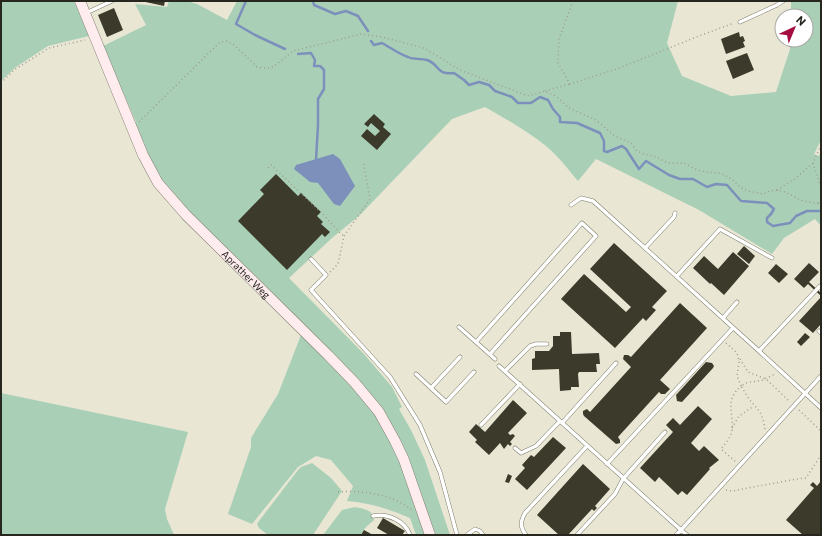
<svg xmlns="http://www.w3.org/2000/svg" width="822" height="536" viewBox="0 0 822 536" font-family="Commissioner,sans-serif">
  <style>
    .green { fill: #a9d0b7 }
    .water { fill: #7c90bb }
    .lines { fill: none; stroke-linecap: round; stroke-linejoin: round }
    .stream { stroke: #7c90bb; stroke-width: 2.5 }
    .building { fill: #3c3a2b }
    .lane-casing { stroke: #7f7d6c; stroke-width: 4.5 }
    .secondary-casing { stroke: #7f7d6c; stroke-width: 11 }
    .path { stroke: #9f9d8f; stroke-width: 1.5; stroke-dasharray: 1 3; stroke-linecap: butt }
    .lane { stroke: #fff; stroke-width: 3.5 }
    .secondary { stroke: #feecef; stroke-width: 10 }
    .labels { text-anchor: middle; stroke-width: 4; stroke-linejoin: round; paint-order: stroke }
    .street-label { font-size: 10px; fill: #27261f; stroke: #fff }
  </style>
  <rect width="100%" height="100%" fill="#e9e6d4"/>
  <!-- green -->
  <path class="green" d="M1 1H74L89 36 48 46 16 67 1 81Z
    M169 1H187L197 4 227 20 237 1H678L667 43 682 76 731 96 776 92 790 49V40H806V16H791V1H821V140L814 154 819 156 821 151V226L815 219 784 238 772 254 699 210 596 159 578 181C568 169 558 156 546 146 527 131 506 119 485 107L452 119 360 215 332 238 289 278 364 354 392 387 402 407 399 409 411 430 425 460 450 535H416L410 518C389 509 370 503 347 501L353 486 331 460 316 456 298 467 252 524 228 514 251 447V438L278 394 301 335 238 271 183 220 149 176 128 130 136 122 103 46 146 25 135 4 167 7Z
    M1 393 188 432 165 509 167 519 174 535H1Z
    M312 463 331 478 342 491 313 535H268L259 528 257 524 259 521 298 470 301 467Z
    M355 507C365 509 373 510 374 520L365 528 361 535H323L342 510Z"/>
  <!-- water -->
  <path class="water" d="M333 154 340 159 355 186 340 206 334 204 318 183 310 182 294 169 296 165Z"/>
  <g class="lines">
    <!-- stream -->
    <path class="stream" d="M246 1 236 24 255 35 285 49
      M313 1 314 5 335 14 346 11 358 16 368 31
      M371 41 374 45 382 43C391 48 399 54 408 57 414 60 421 58 427 60 441 65 435 75 454 73L464 80 469 85 479 82 489 85 495 91 512 97 518 103H531L540 97 548 100 553 109 560 117V122L577 123 600 133 604 141V151L607 152 622 146 626 149 639 169 646 161 669 175 680 179H693L707 187 716 184 727 185 741 201 767 203 774 209 771 214 767 218V222L773 226 790 223 796 216 807 211H821
      M298 54 311 53 315 60 314 66H320L324 70V89L318 99V125L316 160"/>
  </g>
  <!-- building -->
  <path class="building" d="M141 1H165L164 6Z
    M114 8 123 30 107 37 98 15Z
    M739 32 740 37 743 36 745 41 743 42 745 47 726 54 721 39Z
    M747 53 754 70 733 79 726 61Z
    M374 114 385 124 383 127 391 134 377 150 361 136 367 129 375 136 380 131 371 123 368 127 364 124Z
    M276 174 298 196 301 193 321 212 317 216 323 222 321 224 330 232 325 237 322 234 287 270 238 221 264 194 260 190Z
    M614 243 667 291 652 307 656 310 646 321 643 318 615 348 561 299 584 274 626 312 631 307 590 269Z
    M744 246 755 256 749 264 737 254Z
    M733 252 749 266 724 295 711 283 710 284 693 268 704 256 718 269Z
    M809 263 819 272 809 282 821 293V296L808 284 804 288 794 279Z
    M776 264 788 274 779 283 768 273Z
    M821 297V324L813 333 799 321Z
    M680 303 707 328 660 380 670 389 665 394H661L659 392 618 437 620 440V443L616 444 584 416 583 414V411L587 409 590 412 631 367 623 359 624 355H628L631 357Z
    M560 332H571L572 354 599 353 600 364H596L597 372H579L578 374 579 387H571V390L560 391 559 369 532 370V359L535 358V351H549L553 346V336H560Z
    M805 333 810 337 801 346 797 342Z
    M706 362 712 363 714 366 713 368 682 402 677 401 676 395Z
    M513 400 527 413 508 433 510 435 513 434 515 436 510 442 512 444 510 446 508 444 504 449 500 443 489 455 475 442 477 440 469 432 476 424 485 432Z
    M698 406 712 419 691 443 699 451 704 446 719 460 709 468 710 469 687 495 682 491 678 495 659 477 655 482 640 468 673 432 666 425 673 418 680 425Z
    M553 437 566 448 527 490 515 479 525 468 522 465 531 455 534 457Z
    M583 464 610 489 595 506 597 508 594 511 592 509 568 535H559L537 515Z
    M508 474 512 476 509 483 505 482Z
    M821 481V535H803L786 520 814 488 810 485 813 482 817 486Z
    M383 518 405 531 402 535H389L377 528Z
    M364 530 373 535H361Z"/>
  <g class="lines">
    <!-- lane casing -->
    <g class="lane-casing">
      <path id="lane" d="M86 13 112 1
        M740 22 777 5 783 1
        M571 205 581 198 593 201 759 351 820 286
        M645 248 674 217 675 213
        M311 259 326 275 311 290 390 377 420 425 440 472 457 535
        M677 276 720 229 772 258
        M723 318 737 302
        M459 327 495 359
        M819 331 821 333
        M476 342 582 223 596 236 490 354
        M759 351 821 408
        M499 366 681 530 676 535
        M505 371 530 346 536 344H547
        M416 374 446 402 474 372
        M431 388 460 357
        M562 423 616 363
        M481 425 520 384
        M515 448 521 453 536 446 560 421
        M607 464 733 328
        M373 516C388 513 405 521 410 535
        M467 535 475 529 480 531 483 535
        M526 535C520 527 520 522 525 513L587 446
        M577 535 615 494 623 479 665 432
        M687 535 681 530 821 376"/>
    </g>
    <!-- secondary casing -->
    <g class="secondary-casing">
      <g id="secondary">
        <path id="s1" d="M80 1 143 155 158 183 186 215 328 355 355 383 379 412 395 441 404 460 430 535"/>
      </g>
    </g>
    <!-- path -->
    <path class="path" d="M573 1 559 39 558 63 570 84 617 69 699 36 734 23
      M1 83 14 70 49 48 85 40
      M545 91 570 84
      M139 122 220 42 227 41 233 44 257 67 263 68H270L277 64 293 51 361 34 382 37 424 48 460 70 520 93 529 96 545 91 556 96 569 108 596 120 615 136 631 143 637 151 644 154 657 157 667 163H684L697 170 706 172 720 173 732 179 740 187 747 191 763 194 770 191 777 190 785 192 803 201 821 204
      M813 163 821 188
      M268 168 271 165 323 214 341 234 344 236
      M777 190 796 178 813 163 821 145
      M818 203 821 200
      M330 272 338 264 344 236 370 199 363 161
      M726 343 737 353 739 362 737 376 741 386C724 401 734 412 732 430 731 437 726 443 721 449L736 462
      M740 359 748 372 766 379 790 402
      M799 410 821 431
      M732 428 739 416 754 406
      M765 429 763 419 760 412 749 399 741 386 746 383 763 380 775 374
      M726 490 732 491 797 479 806 478 821 455
      M338 492C363 490 392 494 412 510"/>
    <!-- lane -->
    <use href="#lane" class="lane"/>
    <!-- secondary -->
    <use href="#secondary" class="secondary"/>
  </g>
  <g class="labels">
    <!-- street labels -->
    <g class="street-label">
      <text dy="4" stroke="none"><textPath href="#s1" startOffset="325">Aprather Weg</textPath></text>
    </g>
  </g>
  <!-- border -->
  <rect width="822" height="536" fill="none" stroke="#27261f" stroke-width="4"/>
  <!-- north arrow -->
  <g transform="translate(794 28) rotate(44)"><circle r="19" fill="#ffffff" stroke="#a9a8a5"/>
  <path d="M0-3L7 15L0 10L-7 15Z" fill="#a50c41"/>
  <text y="-6" font-size="11" font-weight="bold" text-anchor="middle" fill="#27261f">N</text>
  </g>
</svg>
